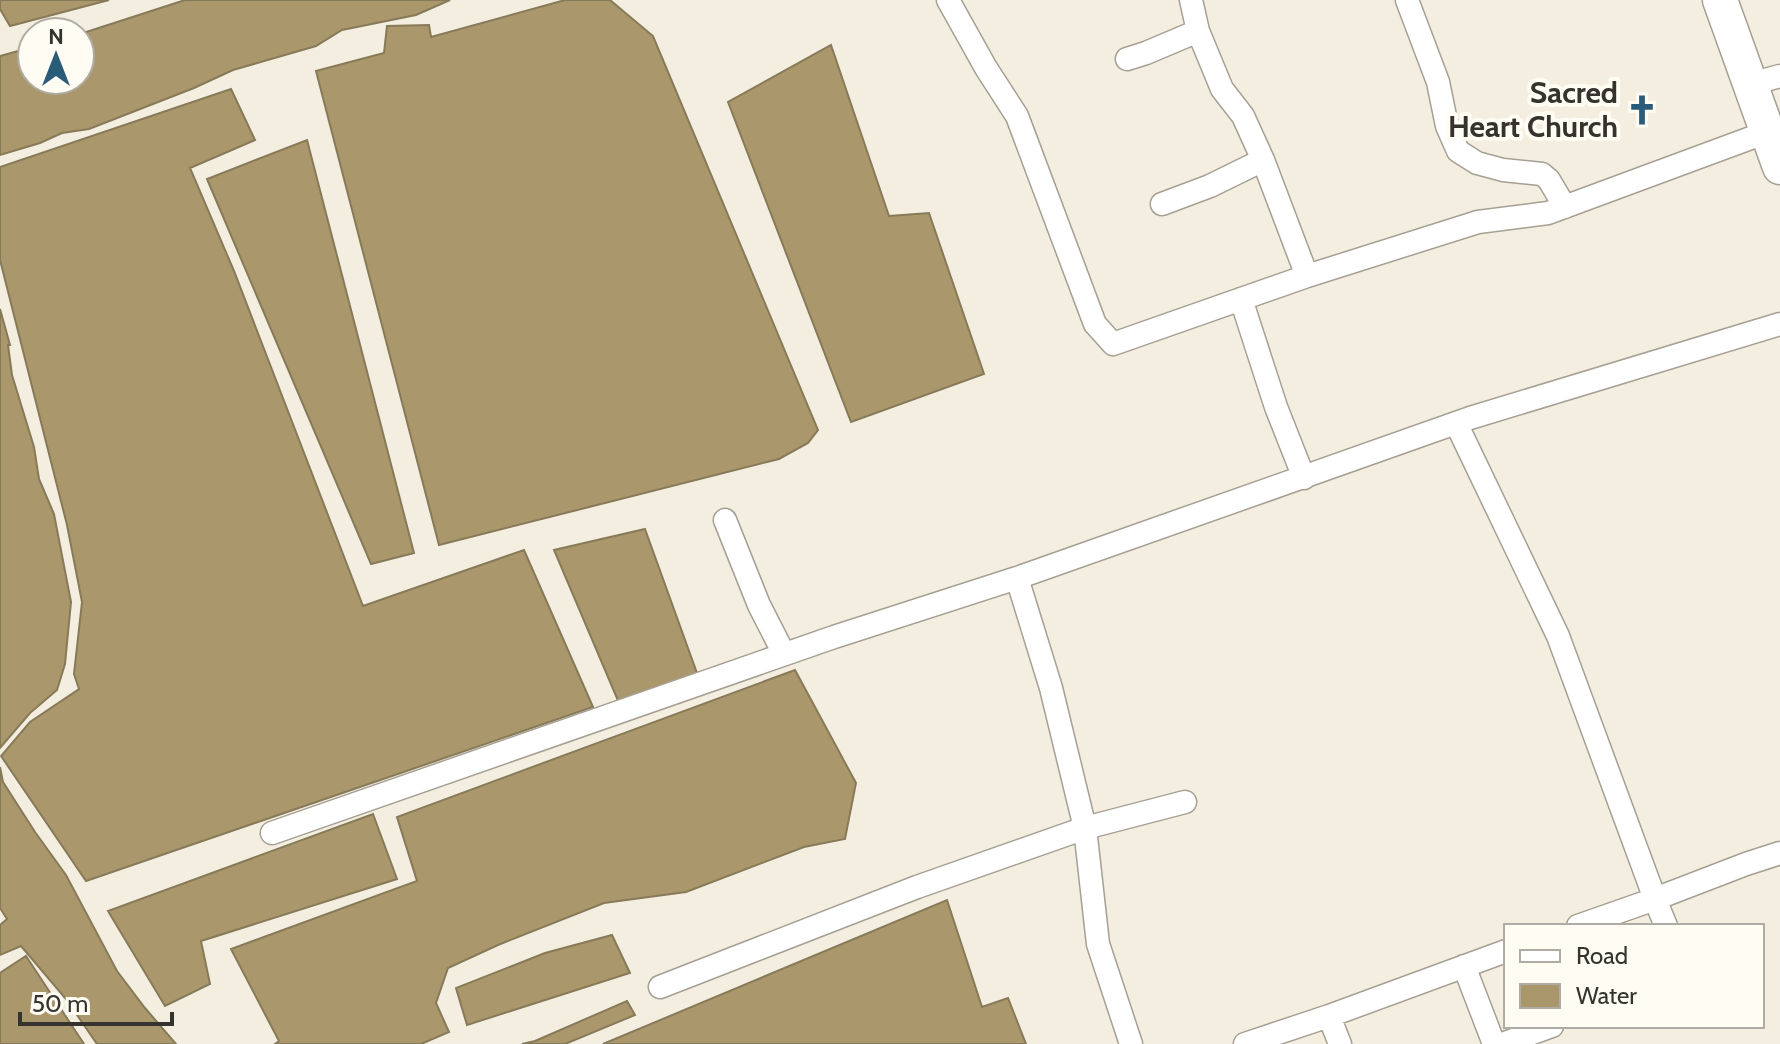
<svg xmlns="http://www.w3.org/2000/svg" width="1780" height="1044" viewBox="0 0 1780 1044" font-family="Cabin,sans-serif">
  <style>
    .water { fill: #aa986c; stroke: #877a59; stroke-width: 2 }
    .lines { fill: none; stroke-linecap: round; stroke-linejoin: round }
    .street-casing { stroke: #a5a093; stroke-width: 25 }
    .primary-casing { stroke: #a5a093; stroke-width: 37 }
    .street { stroke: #fff; stroke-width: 22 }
    .primary { stroke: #fff; stroke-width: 34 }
    .labels { text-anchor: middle; stroke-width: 8; stroke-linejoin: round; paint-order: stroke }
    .poi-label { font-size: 30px; font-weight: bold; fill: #35332d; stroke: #fffcf4; text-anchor: end }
  </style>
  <rect width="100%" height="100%" fill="#f4eee1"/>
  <!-- water -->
  <path class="water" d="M0 0H109L10 26 0 9Z
    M185 0H450L416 15 342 30 316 46 233 70 194 88 89 129 62 133 40 143 0 155V56L32 47V80H80V34Z
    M565 0H610L653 36 818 430 808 443 779 459 439 545 316 71 384 53 387 26 429 25 431 37Z
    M831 45 889 216 929 213 984 374 851 422 728 102Z
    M231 89 255 140 190 168 234 271 363 606 524 550 593 707 86 881 1 756 30 722 79 689 74 674 82 602 67 525 0 260V167Z
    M307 140 414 553 371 564 207 179Z
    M0 309 10 345H8L12 375 34 447 39 479 54 514 71 602 65 664 57 690 30 713 0 748Z
    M645 529 698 676 619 703 554 550Z
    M795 670 856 783 845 839 804 847 686 892 604 903 498 945 448 968 436 1003 449 1032 421 1044H275L279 1041 231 949 417 881 397 817Z
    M0 767 3 782 35 832 66 875 117 971 145 1008 176 1044H97L66 999 21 946 0 955V925L7 919 0 908Z
    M373 814 397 879 201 941 210 984 165 1006 108 911Z
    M947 900 982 1007 1008 998 1026 1044H603Z
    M612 935 630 973 467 1025 456 988 545 953Z
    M26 956 84 1044H0V973Z
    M627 1001 635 1015 565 1044H522L535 1041Z"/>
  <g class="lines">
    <!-- street casing -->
    <g class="street-casing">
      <path id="street" d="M948 0 986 68 1017 116 1095 324 1113 344 1307 276 1478 222 1548 213 1767 132
        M1191 0 1198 31 1222 89 1243 116 1263 160 1307 276
        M1407 0 1438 82 1447 126 1458 151 1477 163 1503 170 1542 174 1549 180 1565 207
        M1127 59 1146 53 1198 31
        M1750 84 1780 76
        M1162 204 1210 186 1263 160
        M1241 299 1276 407 1304 478
        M1456 423 1558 636 1655 899 1746 864 1780 853
        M725 520 759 605 784 654
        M1017 578 1051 688 1085 828 1098 944 1131 1044
        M272 833 834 637 1017 578 1470 418 1780 324
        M1578 926 1655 899 1666 926
        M1464 966 1494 1044
        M660 987 917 887 1085 828 1185 802
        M1329 1016 1340 1044
        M1245 1044 1329 1016 1506 951
        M1502 1044 1552 1026"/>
    </g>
    <!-- primary casing -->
    <g class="primary-casing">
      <path id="primary" d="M1720 0 1780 167"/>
    </g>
    <!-- street -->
    <use href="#street" class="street"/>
    <!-- primary -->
    <use href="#primary" class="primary"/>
  </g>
  <!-- icons -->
  <defs>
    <g id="church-bare" transform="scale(2.4)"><path d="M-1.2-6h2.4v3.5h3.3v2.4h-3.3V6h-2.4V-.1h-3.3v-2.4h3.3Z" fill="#2a5b79" stroke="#fffcf4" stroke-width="2.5" paint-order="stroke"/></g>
  </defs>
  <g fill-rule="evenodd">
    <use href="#church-bare" x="1642" y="110"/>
  </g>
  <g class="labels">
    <!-- poi labels -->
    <g class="poi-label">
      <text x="1618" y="103">Sacred<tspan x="1618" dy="34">Heart Church</tspan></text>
    </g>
  </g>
  <!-- legend -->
  <rect x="1504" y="924" width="260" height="104" fill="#fffcf4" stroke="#aeaca4" stroke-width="2"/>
  <rect x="1520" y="950" width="40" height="12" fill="#ffffff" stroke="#aeaca4" stroke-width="2"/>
  <text x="1576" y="964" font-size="24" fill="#35332d">Road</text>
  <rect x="1520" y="984" width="40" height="24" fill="#aa986c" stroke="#aeaca4" stroke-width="2"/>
  <text x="1576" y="1004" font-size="24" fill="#35332d">Water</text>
  <!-- north arrow -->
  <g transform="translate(56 56)"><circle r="38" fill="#fffcf4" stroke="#aeaca4" stroke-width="2"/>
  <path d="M0-6L14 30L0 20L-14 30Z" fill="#2a5b79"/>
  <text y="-12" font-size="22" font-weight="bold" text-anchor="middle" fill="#35332d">N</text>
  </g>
  <!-- scale -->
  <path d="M20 1012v12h152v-12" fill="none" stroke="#35332d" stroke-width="4"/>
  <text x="32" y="1012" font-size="24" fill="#35332d" stroke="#fffcf4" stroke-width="6" paint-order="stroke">50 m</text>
</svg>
